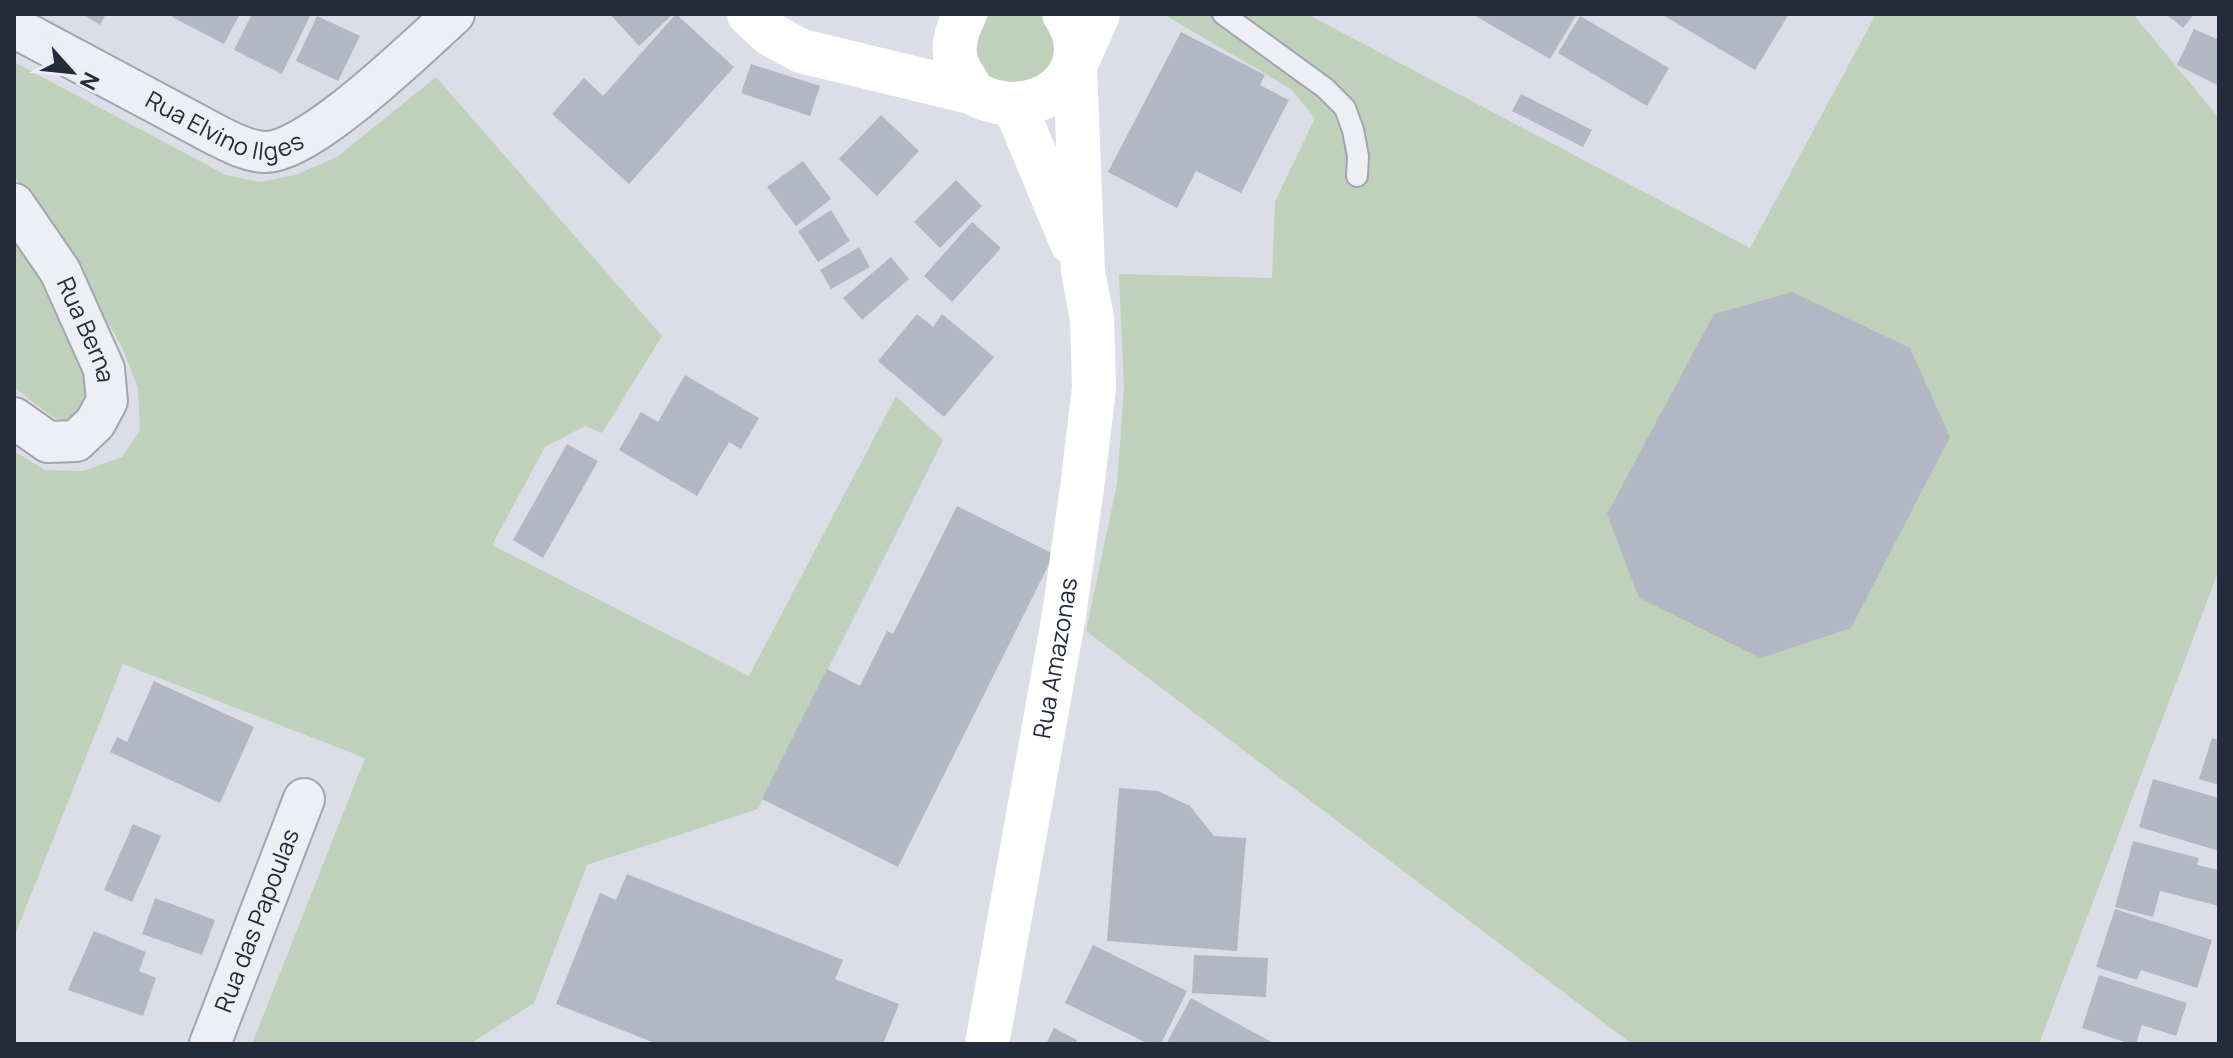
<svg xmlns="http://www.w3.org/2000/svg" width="2233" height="1058" viewBox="0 0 2233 1058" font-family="Manrope,sans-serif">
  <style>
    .green { fill: #bfd1bb }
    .building { fill: #b2b7c3 }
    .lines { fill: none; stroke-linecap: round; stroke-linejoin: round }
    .lane-casing { stroke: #a0a5b0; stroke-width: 24 }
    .street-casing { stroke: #a0a5b0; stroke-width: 44 }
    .lane { stroke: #edeff4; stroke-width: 20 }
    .street { stroke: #edeff4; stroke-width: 40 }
    .secondary { stroke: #fff; stroke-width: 44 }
    .labels { text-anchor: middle; stroke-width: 7; stroke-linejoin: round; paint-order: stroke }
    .street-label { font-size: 24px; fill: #242b3d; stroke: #eaedf4 }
  </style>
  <rect width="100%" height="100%" fill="#dbdee6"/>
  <!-- green -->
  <path class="green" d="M990 14H1041C1055 28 1063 56 1048 72 1043 78 1033 82 1027 87L987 77 974 52 981 25Z
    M1163 14H1307L1750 248 1876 14H2133L2219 118V570L2039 1044H1632L1086 631 1117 484 1124 389 1119 274 1272 278 1275 202 1315 118 1291 89Z
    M14 62 226 175 259 182 295 175 337 157 436 77 662 336 602 433 585 426 545 447 492 545 749 676 896 396 943 440 758 809 587 865 534 1003 470 1044H252L365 758 123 664 14 937V451L45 470 83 471 122 457 140 430 138 388 121 345 66 253 14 175Z
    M14 244 48 284 91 375 93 401 72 426 51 416 14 387Z"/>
  <!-- building -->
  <path class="building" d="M82 14H106L100 25Z
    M173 14H240L224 44 172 17Z
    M252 14H311L282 74 234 50Z
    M610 14H673L639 46Z
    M676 14 734 67 629 184 552 114 584 78 603 96Z
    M1472 14H1577L1550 59Z
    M1661 14H1789L1755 70Z
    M2166 14H2194L2183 28Z
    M317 16 360 36 338 81 296 61Z
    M1580 16 1669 68 1647 106 1558 53Z
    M2194 29 2219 40V86L2177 65Z
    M1181 32 1265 75 1260 85 1289 100 1241 193 1196 171 1177 208 1108 172Z
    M751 64 820 86 810 116 741 93Z
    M1521 94 1592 130 1583 147 1512 111Z
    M881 115 919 151 877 196 839 159Z
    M803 161 831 199 796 226 767 187Z
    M956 180 982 206 940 248 914 222Z
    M831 210 850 241 818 262 798 231Z
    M972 222 1001 248 952 302 924 276Z
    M859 247 870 267 831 289 820 270Z
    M891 257 909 279 862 320 843 298Z
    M1792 292 1910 348 1950 437 1851 628 1761 658 1639 598 1607 514 1714 314Z
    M917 314 933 327 942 314 994 357 944 417 878 361Z
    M685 375 759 418 741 449 729 442 697 496 619 450 641 412 658 422Z
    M567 444 598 461 543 558 513 540Z
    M957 506 1054 554 898 867 762 799 827 669 860 686 887 631 893 634Z
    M154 681 254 727 220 803 110 752 117 737 127 742Z
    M2212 738 2219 740V785L2199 779Z
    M2153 779 2219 798V851L2139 827Z
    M1119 788 1158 791 1190 806 1214 836 1246 838 1237 951 1107 941Z
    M133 824 161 836 132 902 104 890Z
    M2133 841 2199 858 2197 865 2219 870V906L2160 891 2153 917 2115 907Z
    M627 874 843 960 835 979 899 1004 883 1044H657L556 1004 600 893 616 900Z
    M155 898 215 920 202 955 142 934Z
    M2115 909 2212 940 2197 988 2141 970 2137 980 2096 967Z
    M94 931 146 952 139 971 156 978 143 1016 68 990Z
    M1093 945 1187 991 1161 1044H1149L1065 1003Z
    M1194 955 1268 958 1266 997 1192 993Z
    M2099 975 2187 1003 2176 1036 2142 1025 2136 1044H2131L2082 1028Z
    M1191 998 1275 1044H1166Z
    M1054 1028 1077 1040 1075 1044H1046Z"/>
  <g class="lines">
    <!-- lane casing -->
    <g class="lane-casing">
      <path id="lane" d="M1223 14 1325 88 1345 108 1353 130 1358 156 1357 176"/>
    </g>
    <!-- street casing -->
    <g class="street-casing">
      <g id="street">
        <path id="s1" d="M14 27 218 136C232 143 249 152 265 152 310 153 418 46 454 14"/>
        <path id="s2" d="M14 204 60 271 104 369 107 401 95 423 76 441 48 442 14 418"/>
        <path id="s3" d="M210 1044 304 799"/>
      </g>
    </g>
    <!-- lane -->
    <use href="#lane" class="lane"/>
    <!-- street -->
    <use href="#street" class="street"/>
    <!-- secondary -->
    <g class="secondary">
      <path d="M749 14 770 34 801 51 975 93"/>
      <path d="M965 14C954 35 949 57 964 77 967 82 970 89 974 93 981 98 994 102 1003 103 1057 110 1097 62 1064 14"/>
      <path d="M1014 104 1072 243"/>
      <path id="s4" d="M987 1044 1064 615 1082 488 1094 388 1092 319 1083 271 1075 66 1098 14"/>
    </g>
  </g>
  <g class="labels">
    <!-- street labels -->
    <g class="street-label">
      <text dy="8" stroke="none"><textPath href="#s1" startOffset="236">Rua Elvino Ilges</textPath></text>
      <text dy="8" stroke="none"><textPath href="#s2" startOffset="146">Rua Berna</textPath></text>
      <text dy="8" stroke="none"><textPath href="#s4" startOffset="392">Rua Amazonas</textPath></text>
      <text dy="8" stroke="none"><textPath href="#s3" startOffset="132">Rua das Papoulas</textPath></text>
    </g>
  </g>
  <!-- border -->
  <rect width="2233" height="1058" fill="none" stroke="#242b3d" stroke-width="32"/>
  <!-- north arrow -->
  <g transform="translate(72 72) rotate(117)" stroke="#eaedf4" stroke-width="6" paint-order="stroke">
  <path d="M0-6L14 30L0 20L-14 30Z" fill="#242b3d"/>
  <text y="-12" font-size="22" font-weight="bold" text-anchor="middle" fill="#242b3d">N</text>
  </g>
</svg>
